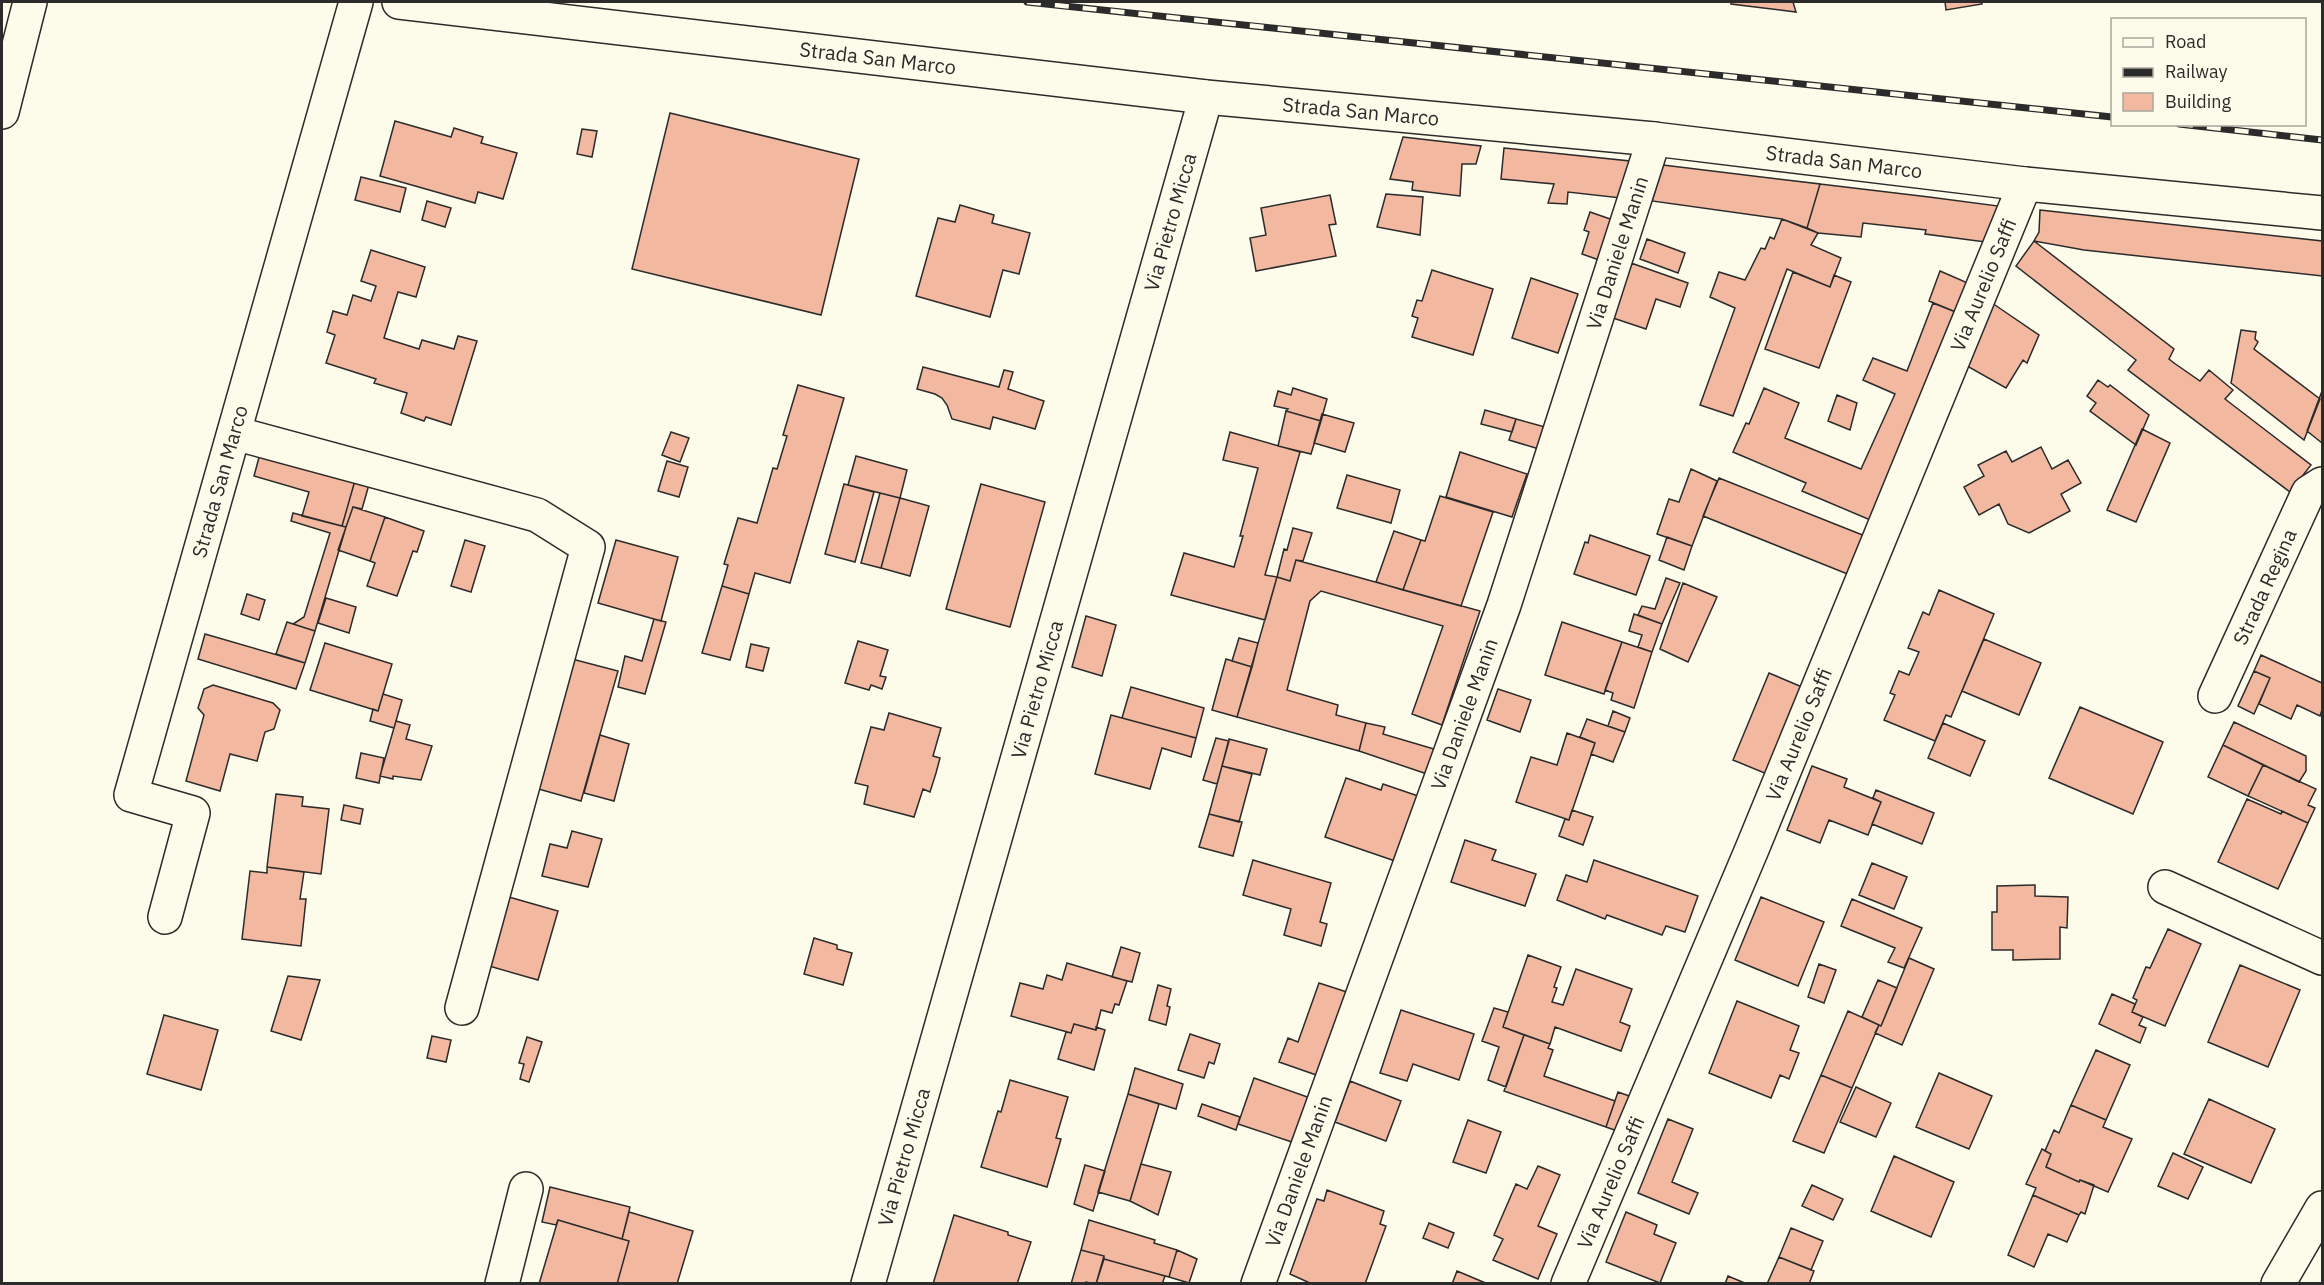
<svg xmlns="http://www.w3.org/2000/svg" width="2324" height="1285" viewBox="0 0 2324 1285" font-family="'IBM Plex Sans',sans-serif">
  <style>
    .building { fill: #f2b8a0; stroke: #2b2b2b; stroke-width: 1.5 }
    .lines { fill: none; stroke-linecap: round; stroke-linejoin: round }
    .street-casing { stroke: #2b2b2b; stroke-width: 36 }
    .secondary-casing { stroke: #2b2b2b; stroke-width: 36 }
    .street { stroke: #fdfbea; stroke-width: 33 }
    .secondary { stroke: #fdfbea; stroke-width: 33 }
    .rail-casing { stroke: #2b2b2b; stroke-width: 7 }
    .rail { stroke: #fdfbea; stroke-width: 4.5; stroke-dasharray: 14; stroke-linecap: butt }
    .labels { text-anchor: middle; stroke-width: 4.5; stroke-linejoin: round; paint-order: stroke }
    .street-label { font-size: 20px; fill: #2b2b2b; stroke: #fdfbea }
  </style>
  <rect width="100%" height="100%" fill="#fdfbea"/>
  <!-- building -->
  <path class="building" d="M1731 2H1793L1796 12 1731 4Z
    M1945 2H1981L1982 4 1946 10Z
    M670 113 859 159 821 315 632 269Z
    M395 121 451 137 454 128 483 137 481 143 517 153 503 199 478 192 475 203 380 176Z
    M582 129 597 131 592 157 577 154Z
    M1403 137 1481 146 1476 164H1462L1460 196 1412 190 1413 182 1390 179Z
    M1504 148 1630 161 1621 198 1568 192 1567 204 1548 203 1554 184 1501 179Z
    M1663 165 1820 184 1807 228 1782 219 1652 201Z
    M361 177 406 188 400 212 355 200Z
    M1820 184 1929 197 2006 207 1993 243 1925 234 1926 230 1863 223 1861 237 1818 233 1807 228Z
    M1386 194 1423 197 1420 235 1377 227Z
    M1330 195 1336 224 1329 225 1336 256 1256 271 1250 238 1266 235 1261 208Z
    M427 201 451 208 445 227 422 220Z
    M960 205 994 215 992 223 1030 233 1019 274 1003 270 990 317 916 296 938 218 955 222Z
    M2040 210 2322 241V276L2084 250 2034 241 2039 232Z
    M1590 212 1616 221 1602 261 1582 254 1589 232 1584 230Z
    M1782 219 1818 233 1811 245 1841 258 1830 287 1787 269 1733 416 1700 405 1735 308 1710 297 1719 272 1745 280 1761 248 1765 249 1770 237 1774 239Z
    M1647 239 1685 253 1678 273 1640 259Z
    M2034 241 2174 349 2169 359 2174 363 2200 381 2209 370 2233 390 2225 399 2311 465 2290 492 2128 370 2136 360 2016 266Z
    M371 250 425 267 416 297 398 292 384 338 419 349 422 340 454 349 458 336 477 341 451 425 426 417 424 421 401 413 407 393 374 383 376 379 326 363 335 335 327 332 333 311 347 315 353 295 371 301 376 286 361 281Z
    M1631 263 1688 283 1680 307 1656 299 1646 329 1613 318Z
    M1432 270 1493 289 1473 355 1412 337 1418 318 1412 316 1417 300 1422 301Z
    M1940 271 1977 287 1963 315 1929 301Z
    M1793 272 1830 287 1834 275 1851 282 1819 368 1765 349Z
    M1531 278 1578 294 1558 353 1512 338Z
    M1933 303 1963 315 1875 522 1802 491 1806 483 1733 452 1746 423 1749 424 1764 388 1799 403 1785 438 1861 469 1895 394 1863 380 1873 358 1907 371Z
    M1992 303 2039 335 2027 363 2023 360 2006 388 1967 366Z
    M2241 330 2256 332 2255 339 2258 342 2254 349 2320 399 2304 440 2231 383Z
    M923 367 999 387 1004 370 1013 372 1008 389 1044 401 1035 429 993 417 990 429 952 419 947 405 942 398 935 394 917 389Z
    M2098 380 2108 387 2110 385 2149 415 2136 445 2090 411 2096 403 2087 396Z
    M798 385 844 398 790 583 755 573 749 594 722 586 728 565 724 564 738 518 757 523 773 468 777 469 787 436 783 435Z
    M1293 388 1327 399 1321 421 1286 411 1288 409 1274 406 1278 391 1291 395Z
    M2322 391V443L2307 431Z
    M1837 395 1857 403 1850 430 1828 421Z
    M1485 410 1516 419 1512 432 1481 424Z
    M1286 411 1321 421 1311 454 1278 446Z
    M1322 414 1354 423 1345 452 1314 443Z
    M1516 419 1545 427 1539 449 1509 440Z
    M2142 429 2170 443 2136 522 2107 510Z
    M671 432 689 438 680 462 662 455Z
    M1230 432 1300 452 1265 575 1277 577 1265 620 1171 595 1184 553 1234 567 1243 536H1240L1258 468 1223 460Z
    M2041 447 2052 469 2068 460 2081 483 2061 494 2070 511 2029 533 2008 524 1999 504 1979 515 1964 487 1984 476 1978 465 2006 451 2012 462Z
    M261 450 356 477 342 526 302 516 309 492 254 476Z
    M1460 452 1527 474 1512 517 1446 497Z
    M856 456 907 470 900 498 848 485Z
    M667 461 688 467 679 497 658 491Z
    M1691 469 1717 481 1692 546 1657 534 1669 499 1679 502Z
    M1347 475 1400 490 1391 523 1337 508Z
    M356 477 370 481 362 509 353 507 346 527 342 526Z
    M1719 478 1865 536 1850 575 1703 516Z
    M844 484 874 492 855 562 825 554Z
    M981 484 1045 502 1010 627 946 609Z
    M880 493 900 498 881 568 861 563Z
    M1440 496 1493 512 1461 606 1403 590 1421 540 1425 541Z
    M900 498 929 506 910 576 881 568Z
    M353 507 385 517 370 561 338 550Z
    M293 513 346 527 315 631 293 624 304 617 330 533 291 521Z
    M385 517 424 531 417 552 413 551 397 596 367 586 375 563 370 561Z
    M1293 528 1312 533 1303 561 1296 560 1290 581 1277 577 1284 549 1287 550Z
    M1394 531 1421 540 1403 590 1376 582Z
    M1590 535 1650 556 1636 595 1574 574 1585 542 1588 543Z
    M1667 537 1692 546 1684 570 1659 560Z
    M465 540 485 546 471 592 451 586Z
    M616 540 678 557 661 621 598 603Z
    M1296 560 1480 611 1442 725 1412 714 1443 626 1321 591 1310 601 1287 690 1338 705 1336 715 1366 723 1359 751 1237 717 1277 577 1290 581Z
    M1666 578 1680 583 1662 624 1638 615 1642 606 1655 609Z
    M1683 583 1717 597 1688 662 1660 649Z
    M722 586 749 594 730 660 702 653Z
    M1939 590 1994 614 1951 717 1946 715 1935 741 1884 720 1895 695 1890 693 1899 671 1909 675 1919 652 1908 648 1923 612 1929 615Z
    M247 594 265 600 259 620 241 614Z
    M326 598 356 607 349 633 318 623Z
    M1634 614 1662 624 1652 652 1638 647 1642 635 1629 631Z
    M1086 616 1116 625 1102 676 1072 667Z
    M654 619 666 622 645 694 618 687 625 656 642 661Z
    M287 622 315 631 305 663 276 654Z
    M1562 622 1622 642 1604 694 1545 675Z
    M205 634 305 663 296 689 198 659Z
    M1239 638 1258 643 1252 667 1232 661Z
    M1984 639 2041 663 2019 715 1962 691Z
    M858 641 888 650 880 676 886 677 882 689 871 685 869 690 845 683Z
    M1622 642 1652 652 1634 708 1611 700 1613 693 1605 690Z
    M325 643 392 664 378 711 310 690Z
    M751 644 769 648 763 671 746 667Z
    M2261 655 2322 683V710L2320 716 2297 705 2291 719 2259 704 2270 678 2254 671Z
    M572 659 618 671 581 801 535 788Z
    M1226 659 1252 667 1237 717 1212 710Z
    M2254 671 2270 678 2254 714 2238 706Z
    M1769 673 1802 687 1767 774 1733 760Z
    M213 685 273 703 280 710 274 729 265 732 257 761 230 754 220 791 186 781 204 715 198 708 204 689Z
    M1131 687 1204 708 1196 738 1122 718Z
    M1498 689 1531 700 1520 732 1487 720Z
    M383 694 402 700 394 728 370 721 373 709 378 711Z
    M2080 707 2163 742 2133 814 2049 778Z
    M1613 711 1630 718 1625 732 1608 726Z
    M889 713 941 728 933 756 940 758 936 773 930 792 923 789 914 817 864 804 868 786 855 783 871 727 884 730Z
    M1111 715 1196 738 1191 757 1162 748 1150 789 1095 774Z
    M1587 719 1625 732 1613 762 1591 754 1595 743 1580 737Z
    M396 721 410 725 406 739 432 746 421 780 393 776V779L380 776Z
    M2234 722 2306 756V771L2299 782 2223 745Z
    M1366 723 1385 727 1383 734 1434 749 1427 774 1359 751Z
    M1943 723 1985 741 1970 776 1928 758Z
    M1567 733 1595 743 1569 820 1516 802 1531 757 1557 765Z
    M600 735 629 744 614 801 584 793Z
    M1216 738 1229 741 1217 784 1203 780Z
    M1229 739 1267 749 1260 775 1222 766Z
    M2223 745 2263 765 2248 796 2208 777Z
    M361 753 384 758 379 783 356 778Z
    M2263 765 2316 789 2308 805 2315 808 2308 823 2248 796Z
    M1222 766 1252 774 1239 822 1209 814Z
    M1812 766 1847 779 1844 787 1881 802 1868 835 1829 820 1820 843 1787 830Z
    M1346 778 1381 790 1383 784 1421 797 1398 862 1325 837Z
    M1876 790 1934 813 1922 844 1872 824 1881 802 1873 798Z
    M276 794 303 797 302 806 329 809 321 874 267 867Z
    M2247 799 2281 814 2282 811 2308 823 2278 889 2218 862Z
    M344 805 363 809 360 824 341 820Z
    M1572 810 1593 817 1583 845 1559 836 1565 819 1569 820Z
    M1209 814 1242 822 1233 856 1199 847Z
    M572 831 602 839 588 887 542 876 550 844 567 848Z
    M1465 840 1496 850 1492 860 1536 874 1525 906 1451 882Z
    M1253 860 1331 883 1320 922 1327 924 1321 946 1284 935 1291 909 1243 895Z
    M1594 860 1698 896 1685 932 1666 926 1662 935 1607 915 1605 919 1557 900 1566 875 1587 882Z
    M1872 863 1907 877 1894 909 1859 895Z
    M267 867 304 872 300 899H306L301 946 242 939 250 871 267 873Z
    M2035 885V896L2068 897 2067 928 2060 927V959L2013 960V950H1992V912H1997V886Z
    M509 897 558 911 538 980 489 966Z
    M1761 897 1824 922 1798 986 1735 960Z
    M1852 899 1922 928 1904 968 1888 962 1895 948 1841 926Z
    M2168 929 2201 944 2165 1026 2132 1012 2137 1000 2133 998 2146 967 2150 968Z
    M814 938 837 945V949L852 953 843 985 804 974Z
    M1121 947 1140 953 1132 982 1112 977Z
    M1528 955 1561 967 1554 987 1557 988 1552 1002 1563 1005 1576 969 1632 989 1620 1022 1630 1026 1621 1051 1555 1027 1550 1044 1503 1027Z
    M1909 958 1934 969 1902 1045 1875 1033 1879 1025 1881 1026Z
    M1067 963 1127 981 1119 1005 1115 1004 1112 1013 1101 1010 1096 1030 1074 1024 1071 1033 1011 1016 1020 983 1043 989 1047 975 1062 980Z
    M1819 964 1836 970 1824 1003 1808 997Z
    M2240 965 2300 990 2268 1067 2208 1042Z
    M288 976 320 980 301 1040 271 1031Z
    M1878 980 1897 988 1881 1026 1862 1017Z
    M1319 983 1350 993 1322 1077 1279 1062 1288 1038 1298 1042Z
    M1158 985 1171 989 1167 1006 1170 1007 1166 1025 1149 1020Z
    M2112 994 2135 1004 2132 1012 2143 1017 2139 1025 2146 1028 2140 1043 2099 1024Z
    M1737 1001 1799 1026 1790 1050 1799 1053 1789 1079 1780 1075 1771 1098 1709 1073Z
    M1494 1008 1508 1012 1503 1027 1524 1035 1506 1087 1488 1080 1499 1047 1482 1041Z
    M1401 1010 1474 1034 1459 1080 1413 1064 1407 1081 1380 1073Z
    M1848 1011 1879 1025 1852 1088 1821 1075Z
    M164 1015 218 1030 201 1090 147 1074Z
    M1074 1024 1096 1030V1027L1105 1030 1094 1070 1058 1059 1066 1032 1071 1033Z
    M1190 1034 1220 1044 1214 1064 1209 1062 1204 1078 1178 1070Z
    M1524 1035 1550 1044 1548 1048 1553 1050 1544 1076 1615 1101 1606 1127 1504 1091Z
    M432 1036 451 1040 446 1062 427 1058Z
    M527 1037 542 1042 529 1082 520 1079 524 1064 519 1063Z
    M2096 1050 2130 1065 2106 1120 2071 1105Z
    M1135 1068 1183 1084 1176 1109 1128 1094Z
    M1939 1073 1992 1096 1969 1149 1916 1127Z
    M1821 1075 1852 1088 1824 1153 1793 1141Z
    M1254 1078 1313 1099 1298 1144 1238 1124Z
    M1010 1080 1068 1097 1056 1138 1061 1139 1047 1187 981 1167 998 1111 1001 1112Z
    M1350 1081 1401 1101 1386 1141 1335 1122Z
    M1856 1087 1891 1103 1876 1137 1840 1122Z
    M1618 1092 1632 1097 1620 1132 1606 1127Z
    M1128 1094 1159 1104 1130 1201 1098 1192Z
    M2209 1099 2275 1129 2251 1183 2184 1154Z
    M1202 1104 1240 1117 1236 1130 1198 1116Z
    M2071 1105 2106 1120 2103 1127 2132 1139 2108 1192 2080 1180 2079 1182 2046 1167 2051 1154 2045 1151 2054 1130 2059 1133Z
    M1668 1119 1693 1129 1672 1182 1698 1193 1689 1214 1638 1193Z
    M1468 1120 1501 1132 1486 1173 1453 1162Z
    M2042 1149 2051 1154 2046 1167 2079 1182 2080 1180 2094 1185 2085 1214 2081 1212 2079 1215 2033 1195 2036 1188 2026 1184Z
    M2173 1153 2203 1167 2188 1199 2158 1186Z
    M1894 1156 1954 1182 1931 1237 1871 1211Z
    M1141 1164 1171 1172 1158 1215 1130 1201Z
    M1085 1165 1105 1171 1093 1211 1074 1204Z
    M1538 1166 1560 1175 1538 1226 1557 1234 1538 1279 1493 1260 1503 1239 1494 1235 1516 1184 1527 1189Z
    M1812 1185 1843 1199 1833 1220 1802 1206Z
    M550 1187 630 1207 622 1239 558 1220 556 1225 542 1222Z
    M1327 1190 1384 1211 1380 1224 1386 1226 1365 1284H1312L1290 1274 1317 1199 1324 1201Z
    M2033 1195 2079 1215 2067 1242 2048 1234 2034 1267 2008 1255Z
    M629 1212 693 1231 677 1284H617L629 1241 622 1239Z
    M1626 1212 1657 1225 1654 1234 1676 1243 1660 1283 1606 1262Z
    M954 1215 1008 1232V1235L1031 1242 1017 1284H933Z
    M558 1220 629 1241 617 1284H539Z
    M1089 1220 1155 1240 1154 1243 1177 1250 1169 1277 1104 1259V1256L1081 1250Z
    M1429 1223 1454 1233 1448 1248 1423 1238Z
    M1791 1228 1823 1241 1811 1270 1779 1257Z
    M1081 1250 1104 1256 1096 1284 1086 1282 1085 1284H1071Z
    M1177 1250 1197 1259 1189 1283 1169 1277Z
    M1779 1257 1814 1271 1809 1284H1767Z
    M1104 1259 1165 1276 1162 1284H1096Z
    M1457 1271 1488 1284H1452Z
    M1728 1276 1747 1284H1725Z"/>
  <g class="lines">
    <!-- street casing -->
    <g class="street-casing">
      <g id="street">
        <path id="s1" d="M399 2 1206 97 1654 139 2025 184 2322 213"/>
        <path d="M234 433 537 515 588 547 462 1008"/>
        <path id="s2" d="M2215 696 2308 493 2322 484"/>
        <path d="M2165 887 2322 958"/>
        <path id="s3" d="M165 917 193 813 131 795 356 2"/>
        <path d="M502 1284 526 1189"/>
        <path id="s4" d="M868 1284 1206 97"/>
        <path id="s5" d="M1258 1284 1504 605 1654 139"/>
        <path id="s6" d="M1568 1284 1752 849 2025 184"/>
        <path d="M2278 1284 2322 1208"/>
      </g>
    </g>
    <!-- secondary casing -->
    <g class="secondary-casing">
      <path id="secondary" d="M2 112 30 2"/>
    </g>
    <!-- street -->
    <use href="#street" class="street"/>
    <!-- secondary -->
    <use href="#secondary" class="secondary"/>
    <!-- rail casing -->
    <g class="rail-casing">
      <path id="rail" d="M1027 2 2112 117
        M2179 124 2322 140"/>
    </g>
    <!-- rail -->
    <use href="#rail" class="rail"/>
  </g>
  <g class="labels">
    <!-- street labels -->
    <g class="street-label">
      <text dy="7" stroke="none"><textPath href="#s1" startOffset="482">Strada San Marco</textPath></text>
      <text dy="7" stroke="none"><textPath href="#s1" startOffset="968">Strada San Marco</textPath></text>
      <text dy="7" stroke="none"><textPath href="#s1" startOffset="1454">Strada San Marco</textPath></text>
      <text dy="7" stroke="none"><textPath href="#s4" startOffset="1104">Via Pietro Micca</textPath></text>
      <text dy="7" stroke="none"><textPath href="#s5" startOffset="1092">Via Daniele Manin</textPath></text>
      <text dy="7" stroke="none"><textPath href="#s6" startOffset="1082">Via Aurelio Saffi</textPath></text>
      <text dy="7" stroke="none"><textPath href="#s3" startOffset="498">Strada San Marco</textPath></text>
      <text dy="7" stroke="none"><textPath href="#s2" startOffset="120">Strada Regina</textPath></text>
      <text dy="7" stroke="none"><textPath href="#s4" startOffset="618">Via Pietro Micca</textPath></text>
      <text dy="7" stroke="none"><textPath href="#s5" startOffset="606">Via Daniele Manin</textPath></text>
      <text dy="7" stroke="none"><textPath href="#s6" startOffset="596">Via Aurelio Saffi</textPath></text>
      <text dy="7" stroke="none"><textPath href="#s4" startOffset="132">Via Pietro Micca</textPath></text>
      <text dy="7" stroke="none"><textPath href="#s5" startOffset="120">Via Daniele Manin</textPath></text>
      <text dy="7" stroke="none"><textPath href="#s6" startOffset="110">Via Aurelio Saffi</textPath></text>
    </g>
  </g>
  <!-- border -->
  <rect width="2324" height="1285" fill="none" stroke="#2b2b2b" stroke-width="6"/>
  <!-- legend -->
  <rect x="2111" y="18" width="195" height="108" fill="#fdfbea" stroke="#a9a89e" stroke-width="1.5"/>
  <rect x="2123" y="38" width="30" height="9" fill="#fdfbea" stroke="#a9a89e" stroke-width="1.5"/>
  <text x="2165" y="48" font-size="18" fill="#2b2b2b">Road</text>
  <rect x="2123" y="68" width="30" height="9" fill="#2b2b2b" stroke="#a9a89e" stroke-width="1.5"/>
  <text x="2165" y="78" font-size="18" fill="#2b2b2b">Railway</text>
  <rect x="2123" y="93" width="30" height="18" fill="#f2b8a0" stroke="#a9a89e" stroke-width="1.5"/>
  <text x="2165" y="108" font-size="18" fill="#2b2b2b">Building</text>
</svg>
